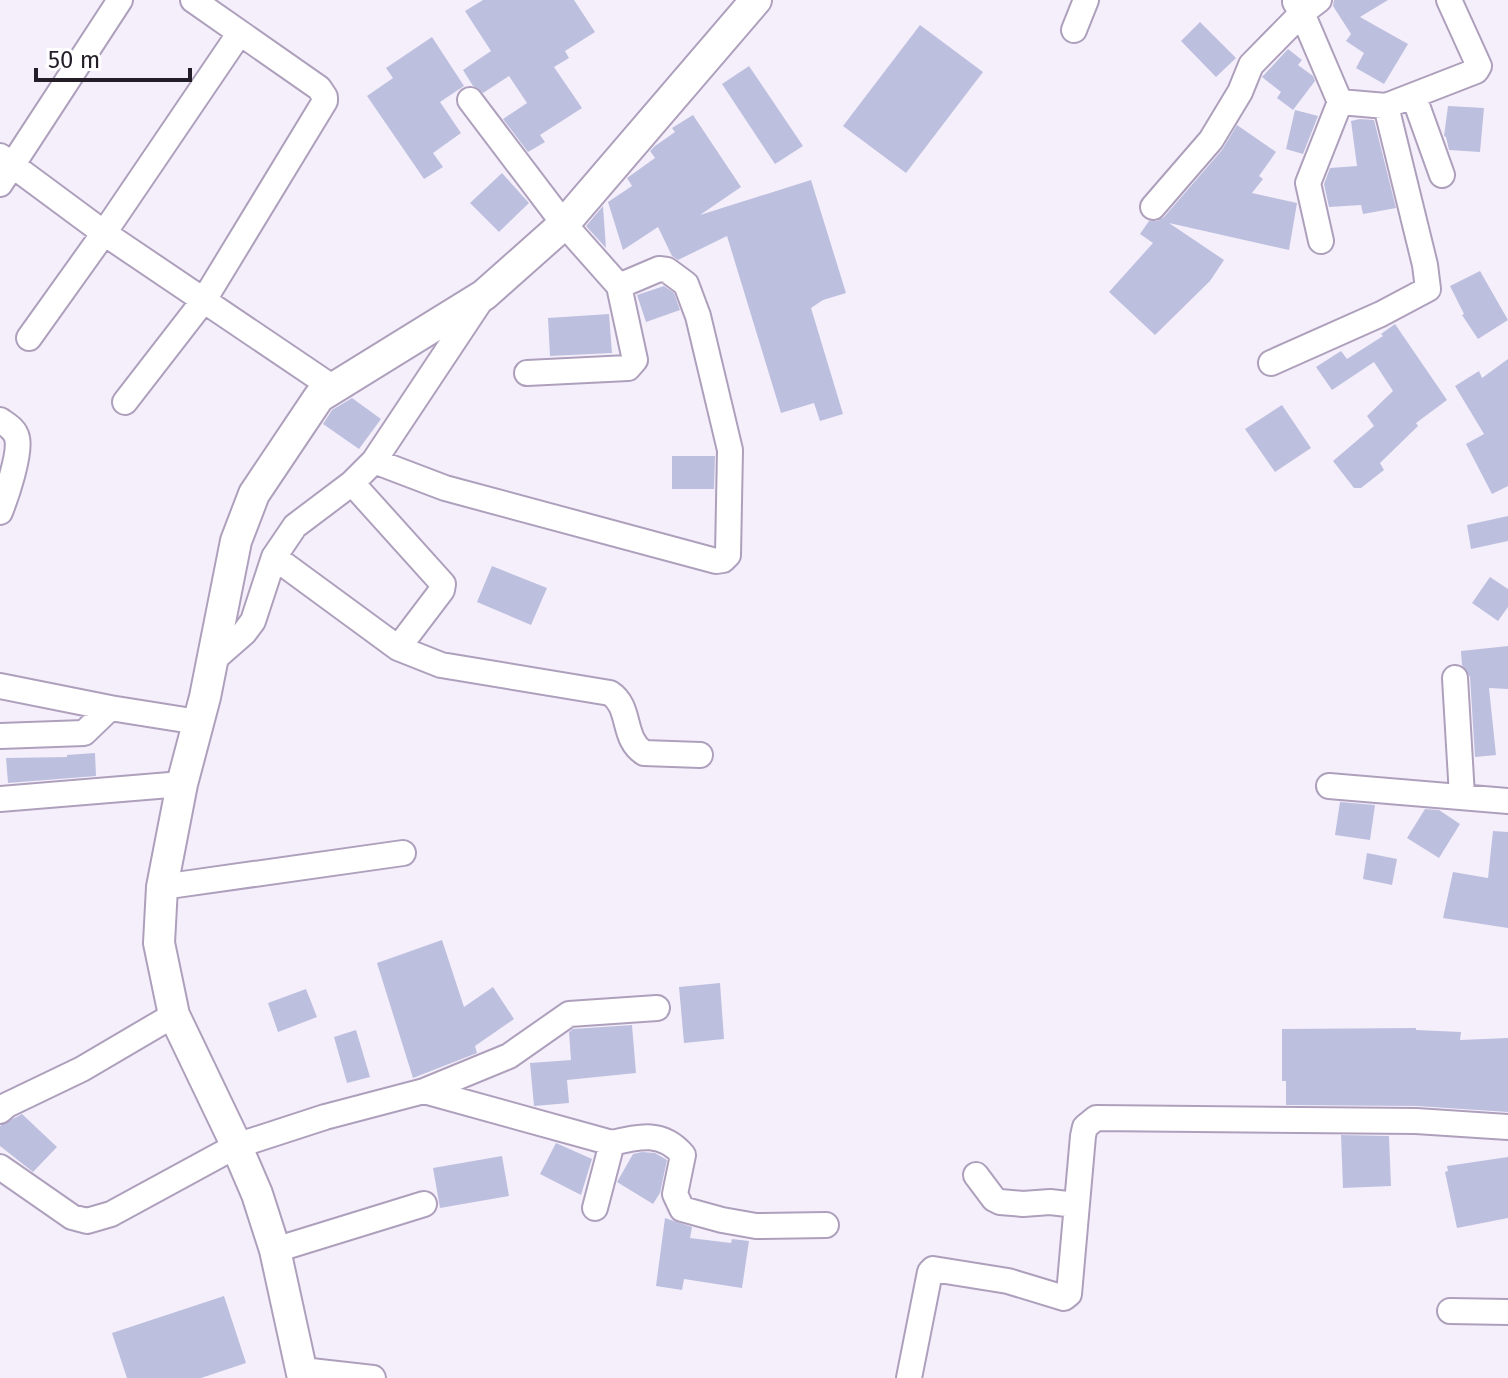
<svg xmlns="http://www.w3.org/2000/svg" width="1508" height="1378" viewBox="0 0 1508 1378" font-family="'Fira Sans',sans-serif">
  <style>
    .building { fill: #bdbfdf }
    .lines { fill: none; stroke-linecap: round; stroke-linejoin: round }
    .minor-casing { stroke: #aea0bc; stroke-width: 28 }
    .tertiary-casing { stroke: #aea0bc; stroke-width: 34 }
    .minor { stroke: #fff; stroke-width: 24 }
    .tertiary { stroke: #fff; stroke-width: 30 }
  </style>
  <rect width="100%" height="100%" fill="#f5effb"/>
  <!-- building -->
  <path class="building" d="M483 0H574L595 32 565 51 569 58 554 67 582 108 540 135 545 142 528 152 503 119 527 103 509 76 483 93 473 86 463 70 491 51 465 11Z
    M1334 0H1388L1360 17 1408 44 1384 84 1356 68 1364 53 1346 41 1351 34 1333 6Z
    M1200 22 1236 58 1216 77 1181 41Z
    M920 25 983 72 906 173 843 126Z
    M432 37 464 86 440 102 461 133 433 153 443 167 424 179 367 96 393 78 386 68Z
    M1288 49 1302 60 1298 65 1313 76 1315 81 1293 110 1277 98 1281 92 1262 77Z
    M749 66 803 146 775 164 722 84Z
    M1448 106 1484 108 1480 152 1449 150 1446 137 1444 136Z
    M1295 110 1318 116 1303 154 1286 149Z
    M693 115 741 187 700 215 811 180 846 293 823 300 811 308 843 414 820 421 814 403 781 413 727 236 678 260 672 256 658 227 623 250 608 202 632 186 627 178 655 158 650 151 655 146 675 132 672 128Z
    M1360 119 1374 120 1396 208 1363 214 1361 205 1329 207 1324 184 1330 168 1357 166 1351 121Z
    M1237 125 1276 152 1259 176 1263 179 1252 193 1297 203 1289 250 1169 223 1224 260 1210 281 1155 335 1109 292 1153 243 1140 234 1149 221H1157L1164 217 1222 150Z
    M502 173 529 203 499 232 470 203Z
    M603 206 606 248 586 226Z
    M1480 271 1508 320 1478 339 1462 315 1464 314 1450 286Z
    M664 286 674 293 680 310 646 322 637 295Z
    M609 314 612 353 550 356 548 318Z
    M1395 324 1447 400 1416 423 1418 426 1380 463 1384 470 1361 488H1354L1333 461 1374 426 1367 416 1393 391 1374 362 1332 390 1316 367 1341 351 1347 359 1383 336 1381 334Z
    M1508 359V486L1492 494 1466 444 1484 434 1455 386 1479 371 1482 378Z
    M352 398 381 419 359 449 323 424 332 410Z
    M1282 405 1311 448 1275 472 1245 429Z
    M672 456H715L714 489H672Z
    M1508 516V541L1471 549 1467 525Z
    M492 566 547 588 531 625 477 602Z
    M1490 577 1508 589V607L1498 621 1472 603Z
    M1508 646V689L1489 688 1496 755 1475 757 1470 677 1462 665 1461 651Z
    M95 753 96 776 8 783 6 758 67 757V755Z
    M1340 802 1375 805 1370 840 1335 835Z
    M1425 809 1439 810 1460 824 1439 858 1407 838Z
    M1493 831 1508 832V928L1443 918 1453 872 1488 878Z
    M1367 853 1397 859 1392 885 1363 879Z
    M442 940 464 1007 493 987 514 1019 475 1046 477 1053 413 1078 377 963Z
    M720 983 724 1039 684 1043 679 987Z
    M306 989 317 1017 278 1032 268 1003Z
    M632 1025 636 1073 567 1080 569 1103 534 1106 530 1063 571 1060 569 1032 573 1029Z
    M1416 1028V1030L1461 1032 1460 1040 1508 1038V1112L1417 1106 1286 1105V1081H1282V1029Z
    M356 1030 370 1077 347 1083 334 1037Z
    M22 1114 57 1147 33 1172 0 1146V1126Z
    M1341 1135 1389 1136 1391 1186 1343 1188Z
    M556 1143 592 1159 581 1195 540 1174Z
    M642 1152 655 1153 667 1160 660 1193 653 1204 617 1182 633 1154Z
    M502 1156 509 1196 440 1208 433 1168Z
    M1508 1157V1218L1457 1228 1445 1172 1448 1171 1447 1166Z
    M665 1218 692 1227 690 1238 731 1243 732 1239 749 1241 742 1288 684 1279 682 1290 656 1286Z
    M224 1296 246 1363 201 1378H127L112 1333Z"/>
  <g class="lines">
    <!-- minor casing -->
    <g class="minor-casing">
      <path id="minor" d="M1319 0 1302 13 1340 102 1386 106 1476 71 1479 66 1449 0
        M1074 30 1086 0
        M1414 97 1442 175
        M470 100 564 224 619 286 635 360 628 368 527 373
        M0 156 104 233 332 387
        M0 184 120 0
        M1153 207 1211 140 1240 92 1251 65 1302 13 1295 2
        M1321 241 1308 183 1340 102
        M29 338 104 233 239 34
        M1271 363 1381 314 1428 289 1425 265 1386 106
        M125 402 204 300 325 101V97L319 88 193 0
        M0 420C7 425 15 429 17 438 21 453 6 497 0 512
        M374 461 445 488 716 561 723 560 728 555 730 450 698 316 686 284 667 270 659 269 619 286
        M352 483 443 584 442 590 398 648
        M274 557 295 526 352 483 374 461 481 300
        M212 661 244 633 253 621 274 557 398 648 441 665 610 693C632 707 621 738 644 753L700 755
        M1455 678 1462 796
        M0 686 110 708 198 722
        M0 736 84 733 110 708
        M1329 786 1508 801
        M0 799 182 784
        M162 887 403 853
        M424 1091 612 1143 595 1208
        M0 1111 7 1105 82 1069 174 1015
        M612 1143C640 1136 663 1131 683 1155L675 1194 682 1209 722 1220 756 1226 826 1225
        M0 1167 72 1217 87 1221 111 1214 236 1146 325 1117 424 1091 509 1056 569 1014 657 1008
        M976 1175 994 1199 1000 1202 1023 1204 1050 1202 1076 1205
        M275 1250 424 1204
        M1450 1311 1508 1312
        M302 1370 373 1378
        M909 1378 930 1272 933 1269 1008 1281 1064 1298 1069 1294 1083 1136 1085 1127 1096 1118 1416 1121 1508 1127"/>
    </g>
    <!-- tertiary casing -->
    <g class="tertiary-casing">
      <path id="tertiary" d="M303 1378 275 1250 257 1194 233 1138 174 1015 159 943 162 887 182 784 205 697 236 541 254 494 319 397 484 295 564 224 756 0"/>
    </g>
    <!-- minor -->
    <use href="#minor" class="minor"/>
    <!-- tertiary -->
    <use href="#tertiary" class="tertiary"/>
  </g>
  <!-- scale -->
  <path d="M36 68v12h154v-12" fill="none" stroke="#241e29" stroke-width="4"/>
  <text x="48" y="68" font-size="24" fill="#241e29" stroke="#ffffff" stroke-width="6" paint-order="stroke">50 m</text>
</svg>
